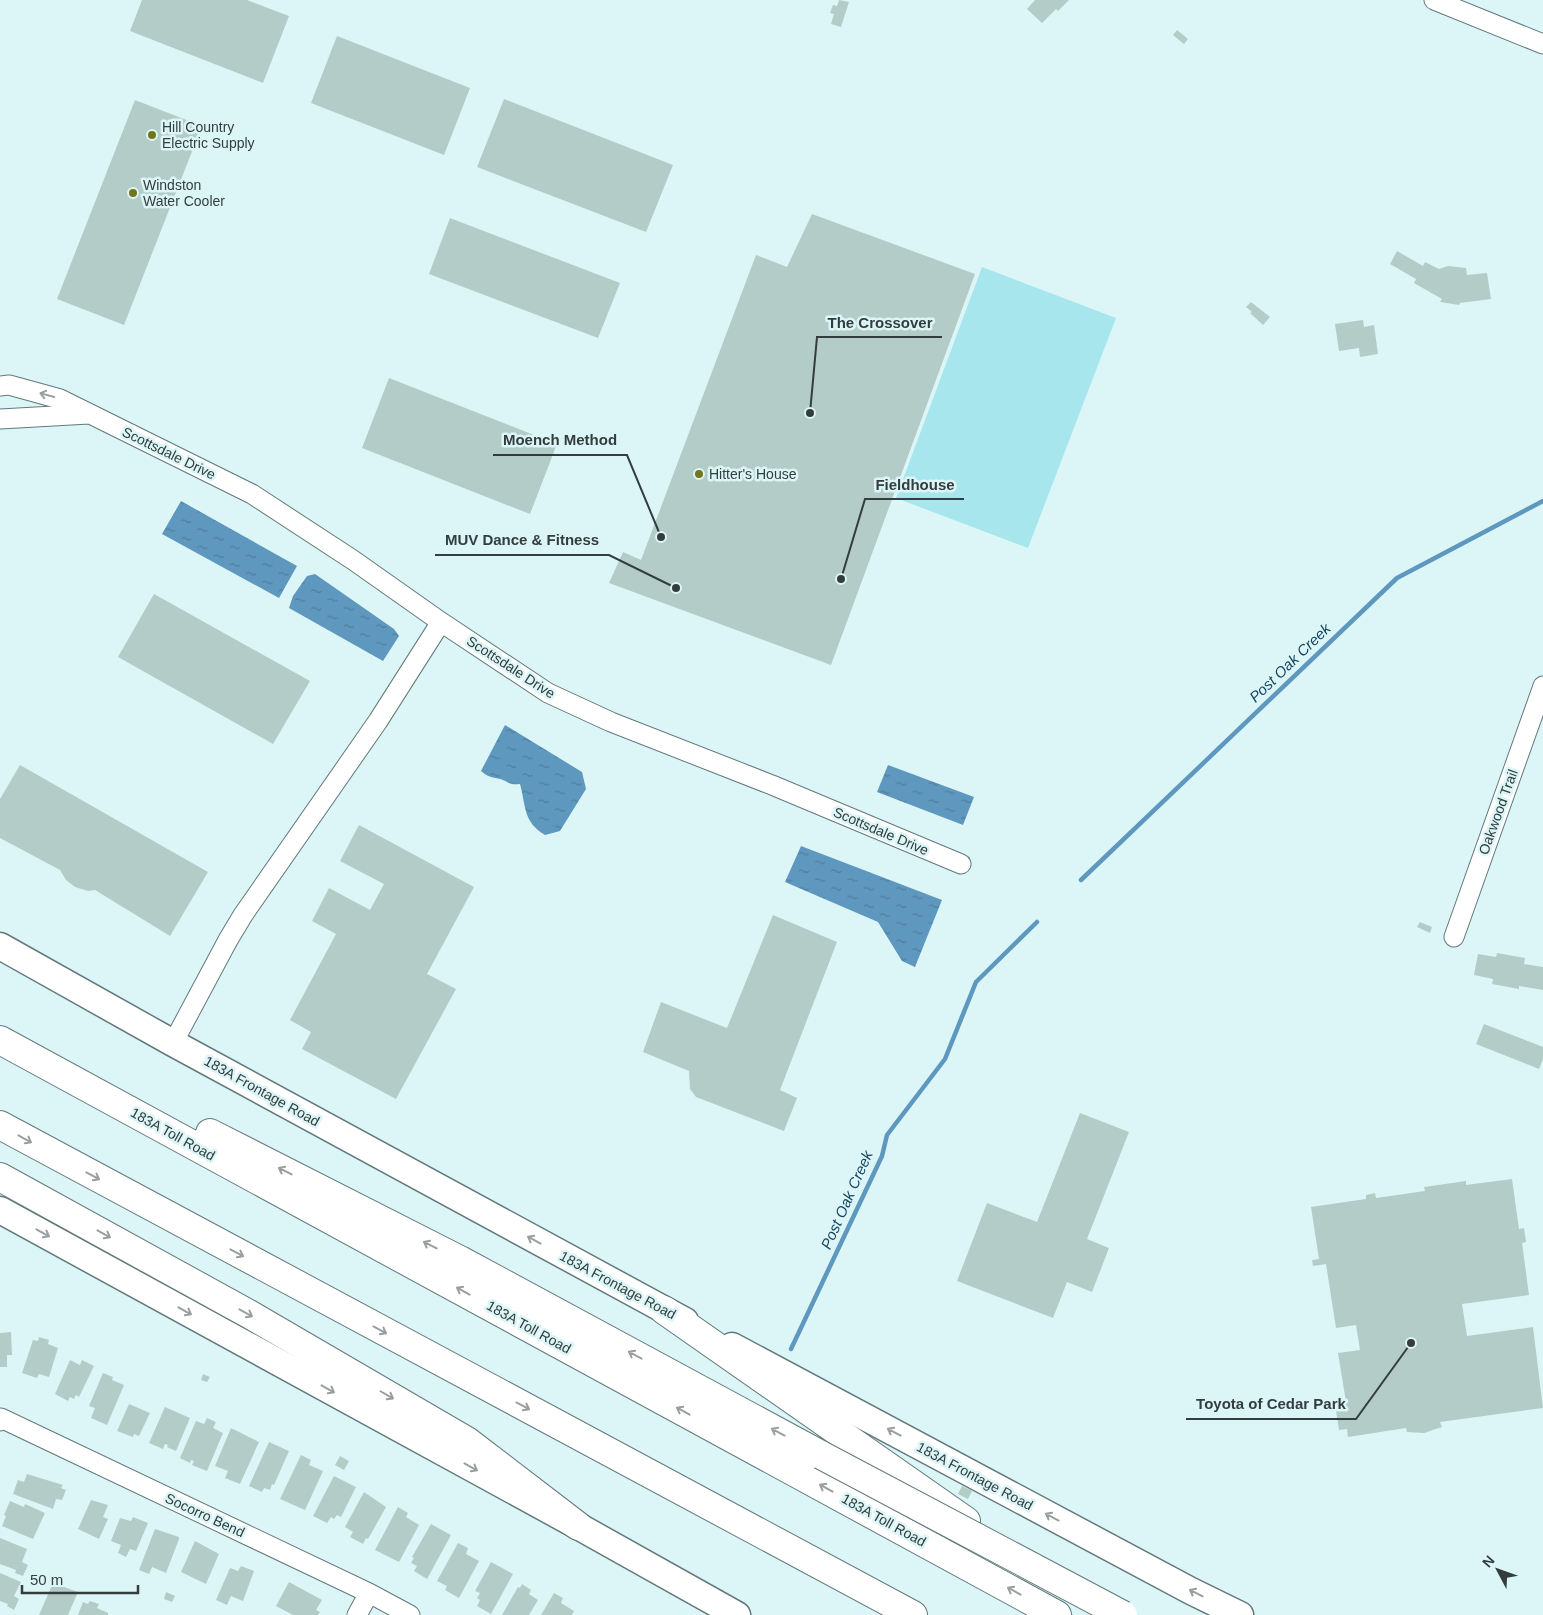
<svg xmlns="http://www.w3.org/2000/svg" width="1543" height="1615" viewBox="0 0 1543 1615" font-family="Arial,sans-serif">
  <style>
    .garden { fill: #a6e6ec }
    .water { fill: url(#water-ripples) }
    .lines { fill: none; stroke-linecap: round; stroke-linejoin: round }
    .stream { stroke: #5f98be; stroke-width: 4.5 }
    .building { fill: #b4ccc8 }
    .minor-casing { stroke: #62797b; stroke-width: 21 }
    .secondary-casing { stroke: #62797b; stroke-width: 29 }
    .motorway-casing { stroke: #62797b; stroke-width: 30 }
    .minor { stroke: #fff; stroke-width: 19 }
    .secondary { stroke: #fff; stroke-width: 26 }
    .motorway { stroke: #fff; stroke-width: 28 }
    .motorway-bridge-casing { stroke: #62797b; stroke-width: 30; stroke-linecap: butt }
    .motorway-bridge { stroke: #fff; stroke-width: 28 }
    .oneway { stroke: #999e9e }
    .poi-dot { fill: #73751c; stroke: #dcf6f8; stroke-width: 2 }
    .labels { text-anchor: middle; stroke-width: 5; stroke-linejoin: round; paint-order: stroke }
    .poi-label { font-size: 14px; fill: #333d3d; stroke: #dcf6f8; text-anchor: start }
    .street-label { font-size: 14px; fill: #333d3d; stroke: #dcf6f8 }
    .water-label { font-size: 15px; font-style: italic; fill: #16445f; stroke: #dcf6f8 }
    .leader { fill: none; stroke: #333d3d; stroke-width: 2 }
    .callout-dot { fill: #333d3d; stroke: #dcf6f8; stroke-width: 2 }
    .callout-label { font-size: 15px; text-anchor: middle; font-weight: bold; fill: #333d3d; stroke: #dcf6f8; stroke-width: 5; stroke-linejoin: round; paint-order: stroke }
  </style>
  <defs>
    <pattern id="water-ripples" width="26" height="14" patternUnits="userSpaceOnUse" patternTransform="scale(1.25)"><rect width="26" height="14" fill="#5f98be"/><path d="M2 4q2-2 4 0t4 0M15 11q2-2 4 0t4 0" fill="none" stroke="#4f7d9c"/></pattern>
  </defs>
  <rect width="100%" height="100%" fill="#dcf6f8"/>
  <!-- garden -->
  <path class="garden" d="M982 267 1116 318 1028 548 896 498Z"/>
  <!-- water -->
  <path class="water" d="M181 501 297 566 279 598 162 534Z
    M315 574 394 629 399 636 383 661 289 608 293 596 307 576Z
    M505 725 582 772 586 789 560 831 545 835C523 822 526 806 520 784 508 785 510 782 500 779 491 777 488 777 481 771Z
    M888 765 974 797 963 825 877 792Z
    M801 846 942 900 915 967 902 961 878 922 785 882Z"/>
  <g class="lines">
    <!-- stream -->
    <path class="stream" d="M1081 880 1397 578 1543 501
      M791 1349 882 1156 887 1135 945 1059 976 982 1037 922"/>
  </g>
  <!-- building -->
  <path class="building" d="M142 0H247L289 16 263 83 130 31Z
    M839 0 849 2 841 27 831 24 834 14 830 13 833 5 837 6Z
    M1035 0H1069L1058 11 1056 9 1042 23 1027 9Z
    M1177 30 1188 39 1184 44 1173 35Z
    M337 36 470 88 444 155 311 103Z
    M504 99 673 165 646 232 477 167Z
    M135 100 202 126 124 325 57 299Z
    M812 214 975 274 831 665 609 583 623 552 641 560 756 255 787 267Z
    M450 218 620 283 598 338 429 274Z
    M1397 251 1423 266 1425 262 1439 269 1448 266 1466 268 1467 275 1487 273 1491 299 1460 303 1459 305 1440 302 1442 299 1414 283 1416 279 1390 264Z
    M1251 302 1270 317 1263 325 1250 313 1252 312 1246 307Z
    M1363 320 1364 327 1374 325 1378 354 1360 357 1359 348 1339 351 1335 324Z
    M389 378 557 444 530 514 362 448Z
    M154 594 310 681 273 744 118 657Z
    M20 765 208 872 170 936 95 890 88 891 75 887 66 880 60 870 0 838V799Z
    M359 825 474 887 427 974 456 989 396 1099 302 1049 311 1032 290 1020 336 934 312 921 329 888 370 910 384 884 340 861Z
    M773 915 837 942 780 1090 797 1098 784 1131 696 1097 690 1089 689 1071 643 1052 661 1002 727 1028Z
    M1420 922 1432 927 1430 933 1417 927Z
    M1497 953 1525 958 1524 964 1543 967V990L1519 986V989L1492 984 1493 979 1474 975 1478 954 1496 957Z
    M1484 1024 1543 1047V1059L1539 1069 1476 1044Z
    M1080 1113 1129 1132 1087 1239 1109 1248 1092 1292 1067 1282 1053 1318 957 1281 987 1203 1037 1222Z
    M1512 1179 1519 1229 1524 1228 1526 1242 1522 1243 1529 1295 1462 1304 1467 1336 1533 1327 1543 1408 1440 1422 1442 1427 1424 1433 1407 1432 1406 1428 1348 1437 1347 1429 1339 1430 1335 1404 1346 1402 1338 1353 1360 1350 1356 1325 1336 1328 1326 1264 1313 1266 1312 1260 1319 1259 1311 1207 1366 1199V1195L1375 1193 1376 1198 1425 1191 1424 1187 1466 1181V1185Z
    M11 1332 12 1355H7V1367H0V1333Z
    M39 1337 49 1340 48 1344 58 1348 49 1377 39 1374 37 1378 22 1373 33 1340 38 1341Z
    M70 1360 80 1365 82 1360 94 1366 79 1397 76 1395 74 1399 70 1397 68 1401 55 1394Z
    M103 1373 113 1377 112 1380 124 1385 107 1425 91 1418 95 1408 89 1406Z
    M203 1374 210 1377 207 1382 201 1380Z
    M129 1404 150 1413 139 1436 134 1434 133 1437 117 1431Z
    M165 1407 190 1418 176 1451 167 1447 168 1445 165 1444 163 1449 149 1443Z
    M207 1418 216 1422 213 1428 223 1433 207 1471 192 1465 194 1461 191 1460 190 1463 180 1458 196 1421 204 1424Z
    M231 1428 259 1442 240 1484 225 1478 228 1471 215 1466Z
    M269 1442 289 1451 274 1485 272 1484 270 1490 264 1488 262 1492 249 1486Z
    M301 1455 311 1460 309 1465 323 1471 305 1510 280 1499Z
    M340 1456 349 1461 344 1470 335 1465Z
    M27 1474 63 1485 61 1488 66 1490 62 1500 56 1499 53 1509 13 1494 18 1480 24 1482Z
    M334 1476 356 1487 341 1517 337 1515 334 1519 331 1517 327 1523 313 1516Z
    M962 1486 972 1491 968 1499 958 1494Z
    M364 1492 386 1507 368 1539 366 1538 363 1544 350 1537 353 1532 345 1527Z
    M91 1500 108 1505 103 1517 108 1519 99 1539 78 1529Z
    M10 1501 24 1507 25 1504 45 1513 33 1539 2 1526 6 1516 4 1515Z
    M398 1507 408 1513 406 1517 419 1525 399 1562 375 1550Z
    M133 1517 148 1523 136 1551 130 1549 126 1557 118 1553 121 1545 111 1541 120 1518 131 1521Z
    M431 1524 451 1535 427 1579 414 1571 417 1566 411 1563 414 1558 412 1557Z
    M155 1529 179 1537V1539L166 1573 152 1567 149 1574 139 1570Z
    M0 1538 27 1549 22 1562 28 1565 23 1576 15 1573 16 1570 0 1564Z
    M195 1541 219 1554 206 1584 181 1572Z
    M458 1543 468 1548 466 1554 479 1561 459 1598 445 1590 447 1586 437 1581Z
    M491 1562 513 1574 491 1614 477 1606 480 1600 477 1598 480 1593 475 1591Z
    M241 1566 254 1571 243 1601 231 1596 227 1605 216 1600 230 1568 238 1571Z
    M0 1573 21 1582 14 1596 19 1599 14 1610 7 1606 8 1604 0 1601Z
    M289 1582 322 1600 316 1610 320 1612 318 1615H293L276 1606Z
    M53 1583 78 1592 68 1615H39Z
    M522 1584 531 1590 529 1594 538 1600 529 1615H502L518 1587 520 1588Z
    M166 1592 175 1596 172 1602 164 1599Z
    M554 1593 563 1598 561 1603 574 1611 572 1615H541Z
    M90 1601 99 1604 97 1608 108 1613V1615H78L83 1602 88 1604Z"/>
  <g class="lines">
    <!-- minor casing -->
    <g class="minor-casing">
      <path id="minor" d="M1434 0 1543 44
        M0 386 9 385 60 399 252 494 353 560 441 622 548 693 611 722 772 785 961 864
        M0 419 89 414
        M1454 937 1543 686
        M173 1043 228 940 243 915 378 721 441 622
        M0 1421 1 1418 369 1593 410 1615
        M357 1615 369 1593"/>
    </g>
    <!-- secondary casing -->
    <g class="secondary-casing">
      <path id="secondary" d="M0 946 173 1043 685 1321
        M0 1210 578 1526 737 1615
        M732 1346 1191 1591 1240 1615"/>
    </g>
    <!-- motorway casing -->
    <g class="motorway-casing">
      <path id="motorway" d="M0 1040 1057 1615
        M0 1125 913 1615
        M210 1133 460 1260 821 1455
        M0 1177 249 1314 467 1441 578 1526
        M664 1310 966 1521"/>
    </g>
    <!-- minor -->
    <use href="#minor" class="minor"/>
    <!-- secondary -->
    <use href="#secondary" class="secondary"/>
    <!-- motorway -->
    <use href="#motorway" class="motorway"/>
    <!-- motorway-bridge casing -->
    <g class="motorway-bridge-casing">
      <path id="motorway-bridge" d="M821 1455 1123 1615"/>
    </g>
    <!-- motorway-bridge -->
    <use href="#motorway-bridge" class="motorway-bridge"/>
  </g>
  <!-- one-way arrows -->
  <defs><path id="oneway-shaft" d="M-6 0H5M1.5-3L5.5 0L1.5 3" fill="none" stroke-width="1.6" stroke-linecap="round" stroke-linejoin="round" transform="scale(1.25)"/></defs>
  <g class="oneway">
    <use href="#oneway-shaft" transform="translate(47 395) rotate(-165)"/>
    <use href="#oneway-shaft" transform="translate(25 1139) rotate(29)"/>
    <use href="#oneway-shaft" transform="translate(285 1171) rotate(-153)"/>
    <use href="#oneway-shaft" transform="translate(93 1176) rotate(28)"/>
    <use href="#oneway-shaft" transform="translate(43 1233) rotate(29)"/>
    <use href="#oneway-shaft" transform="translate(104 1234) rotate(29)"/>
    <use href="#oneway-shaft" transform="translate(534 1240) rotate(-151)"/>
    <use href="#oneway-shaft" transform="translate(430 1245) rotate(-153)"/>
    <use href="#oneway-shaft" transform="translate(237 1253) rotate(28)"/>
    <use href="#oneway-shaft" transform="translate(463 1291) rotate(-151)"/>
    <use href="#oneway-shaft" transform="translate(185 1311) rotate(29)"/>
    <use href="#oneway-shaft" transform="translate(246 1313) rotate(29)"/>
    <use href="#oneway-shaft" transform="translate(380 1330) rotate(28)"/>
    <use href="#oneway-shaft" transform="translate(635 1355) rotate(-152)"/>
    <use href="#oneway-shaft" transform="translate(328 1389) rotate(29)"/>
    <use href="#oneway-shaft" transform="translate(387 1395) rotate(30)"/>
    <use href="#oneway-shaft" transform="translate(523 1406) rotate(28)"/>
    <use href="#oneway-shaft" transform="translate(683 1411) rotate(-151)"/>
    <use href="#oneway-shaft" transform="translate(778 1432) rotate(-152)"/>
    <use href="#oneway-shaft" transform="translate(894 1432) rotate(-152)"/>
    <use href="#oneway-shaft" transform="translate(471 1467) rotate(29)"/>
    <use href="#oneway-shaft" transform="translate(826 1488) rotate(-151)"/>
    <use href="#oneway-shaft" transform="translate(1052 1517) rotate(-152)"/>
    <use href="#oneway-shaft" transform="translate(1014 1591) rotate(-151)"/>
    <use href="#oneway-shaft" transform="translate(1196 1593) rotate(-153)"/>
  </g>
  <!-- markers -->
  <g class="poi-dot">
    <circle cx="152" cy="135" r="5"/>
    <circle cx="133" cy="193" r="5"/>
    <circle cx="699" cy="474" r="5"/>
  </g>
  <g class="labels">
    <!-- poi labels -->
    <g class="poi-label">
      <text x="162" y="132">Hill Country<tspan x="162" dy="16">Electric Supply</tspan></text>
      <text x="143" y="190">Windston<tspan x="143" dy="16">Water Cooler</tspan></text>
      <text x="709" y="479">Hitter's House</text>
    </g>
    <!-- street labels -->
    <g class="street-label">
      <text transform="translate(169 453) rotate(26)" y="5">Scottsdale Drive</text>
      <text transform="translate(511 667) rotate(33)" y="5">Scottsdale Drive</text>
      <text transform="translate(1498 812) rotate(-70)" y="5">Oakwood Trail</text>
      <text transform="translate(881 831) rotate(23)" y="5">Scottsdale Drive</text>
      <text transform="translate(262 1091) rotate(29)" y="5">183A Frontage Road</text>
      <text transform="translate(173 1134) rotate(29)" y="5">183A Toll Road</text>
      <text transform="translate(618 1285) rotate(28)" y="5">183A Frontage Road</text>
      <text transform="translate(529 1327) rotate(29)" y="5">183A Toll Road</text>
      <text transform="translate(975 1476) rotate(28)" y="5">183A Frontage Road</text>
      <text transform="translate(205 1515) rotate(25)" y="5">Socorro Bend</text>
      <text transform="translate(884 1520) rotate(29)" y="5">183A Toll Road</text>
    </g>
    <!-- water labels -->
    <g class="water-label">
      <text transform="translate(1290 663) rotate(-44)" y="5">Post Oak Creek</text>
      <text transform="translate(847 1200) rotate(-66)" y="5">Post Oak Creek</text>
    </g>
  </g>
  <!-- callouts -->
  <path class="leader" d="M810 413L817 337H942M661 537L627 455H493M841 579L865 499H964M676 588L609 555H435M1411 1343L1356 1419H1186"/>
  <g class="callout-dot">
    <circle cx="810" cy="413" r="5"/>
    <circle cx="661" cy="537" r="5"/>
    <circle cx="841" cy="579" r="5"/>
    <circle cx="676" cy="588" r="5"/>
    <circle cx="1411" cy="1343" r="5"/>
  </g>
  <g class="callout-label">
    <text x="880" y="328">The Crossover</text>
    <text x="560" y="445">Moench Method</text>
    <text x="915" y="490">Fieldhouse</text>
    <text x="522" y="545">MUV Dance &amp; Fitness</text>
    <text x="1271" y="1409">Toyota of Cedar Park</text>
  </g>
  <!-- north arrow -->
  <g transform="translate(1498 1570) rotate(311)" stroke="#dcf6f8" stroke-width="4" paint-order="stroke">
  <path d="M0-4L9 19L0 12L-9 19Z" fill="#333d3d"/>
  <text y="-8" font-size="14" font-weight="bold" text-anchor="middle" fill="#333d3d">N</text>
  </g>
  <!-- scale -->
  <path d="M22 1585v8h116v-8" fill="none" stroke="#333d3d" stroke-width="2.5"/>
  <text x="30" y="1585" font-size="15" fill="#333d3d" stroke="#dcf6f8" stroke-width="4" paint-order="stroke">50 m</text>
</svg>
